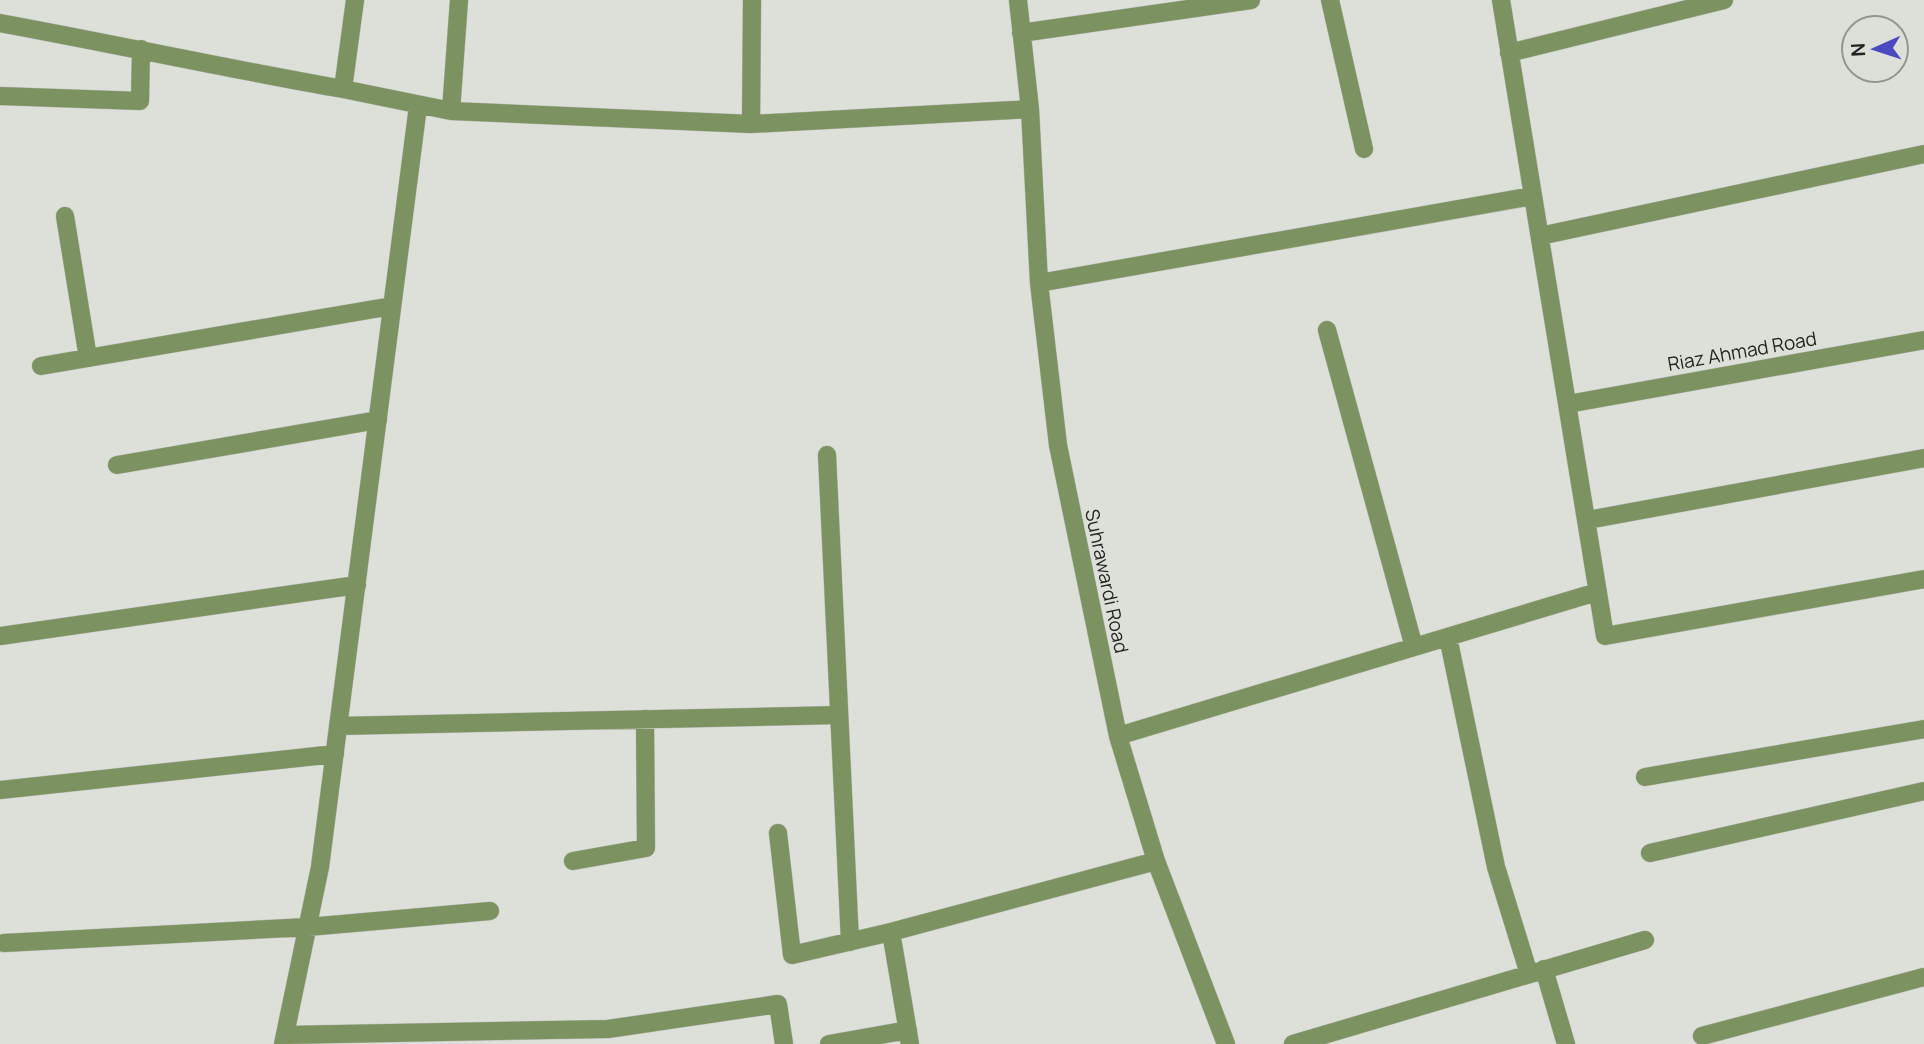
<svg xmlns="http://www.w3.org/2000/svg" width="1924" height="1044" viewBox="0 0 1924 1044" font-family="Manrope,sans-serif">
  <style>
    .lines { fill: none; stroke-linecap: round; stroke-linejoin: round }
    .minor-casing { stroke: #bcbeb8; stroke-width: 19 }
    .minor { stroke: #7d9261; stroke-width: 18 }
    .labels { text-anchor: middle; stroke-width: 7; stroke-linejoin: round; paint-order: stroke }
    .street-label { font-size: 19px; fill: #242522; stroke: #dde0d9 }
  </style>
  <rect width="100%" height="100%" fill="#dde0d9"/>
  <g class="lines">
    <!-- minor casing -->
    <g class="minor-casing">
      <path id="minor" d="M355 0 343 89 451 111 751 124 1030 109
        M1018 0 1030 109 1039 283 1058 445 1118 736 1156 861 1226 1044
        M1330 0 1364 149
        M1501 0 1605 636 1924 579
        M0 23C115 44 228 69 343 89
        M1021 33 1251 0
        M1509 53 1724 0
        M0 96 140 101 141 49
        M451 111 459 0
        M751 124 752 0
        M65 216 88 358
        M1540 236 1924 154
        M1039 283 1533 196
        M1327 330 1414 647
        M41 366 392 306
        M1568 404 1924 340
        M827 455 850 942
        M117 465 378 420
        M1588 520 1924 458
        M0 636 357 585
        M1448 637 1496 867 1529 974
        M338 726 839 715
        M1118 736 1597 592
        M1645 777 1924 729
        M0 790 335 754
        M778 833 792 955 891 932 1156 861
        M1650 853 1924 791
        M573 861 646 848 645 719
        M891 932 910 1044
        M4 943 308 927 490 911
        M1544 969 1566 1044
        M285 1035 608 1029 778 1004 784 1044
        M1702 1036 1924 977
        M283 1044 320 867 418 106
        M829 1044 908 1030
        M1293 1044 1645 940"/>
    </g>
    <!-- minor -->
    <use href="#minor" class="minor"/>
  </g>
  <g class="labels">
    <!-- street labels -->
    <g class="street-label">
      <text transform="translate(1742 351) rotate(-10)" y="7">Riaz Ahmad Road</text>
      <text transform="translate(1107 581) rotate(78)" y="7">Suhrawardi Road</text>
    </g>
  </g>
  <!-- north arrow -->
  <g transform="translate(1875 49) rotate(267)"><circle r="33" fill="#dde0d9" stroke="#939590" stroke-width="2"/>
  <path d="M0-5L12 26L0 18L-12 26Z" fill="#4b4ac0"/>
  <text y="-10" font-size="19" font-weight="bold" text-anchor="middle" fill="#242522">N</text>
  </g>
</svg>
